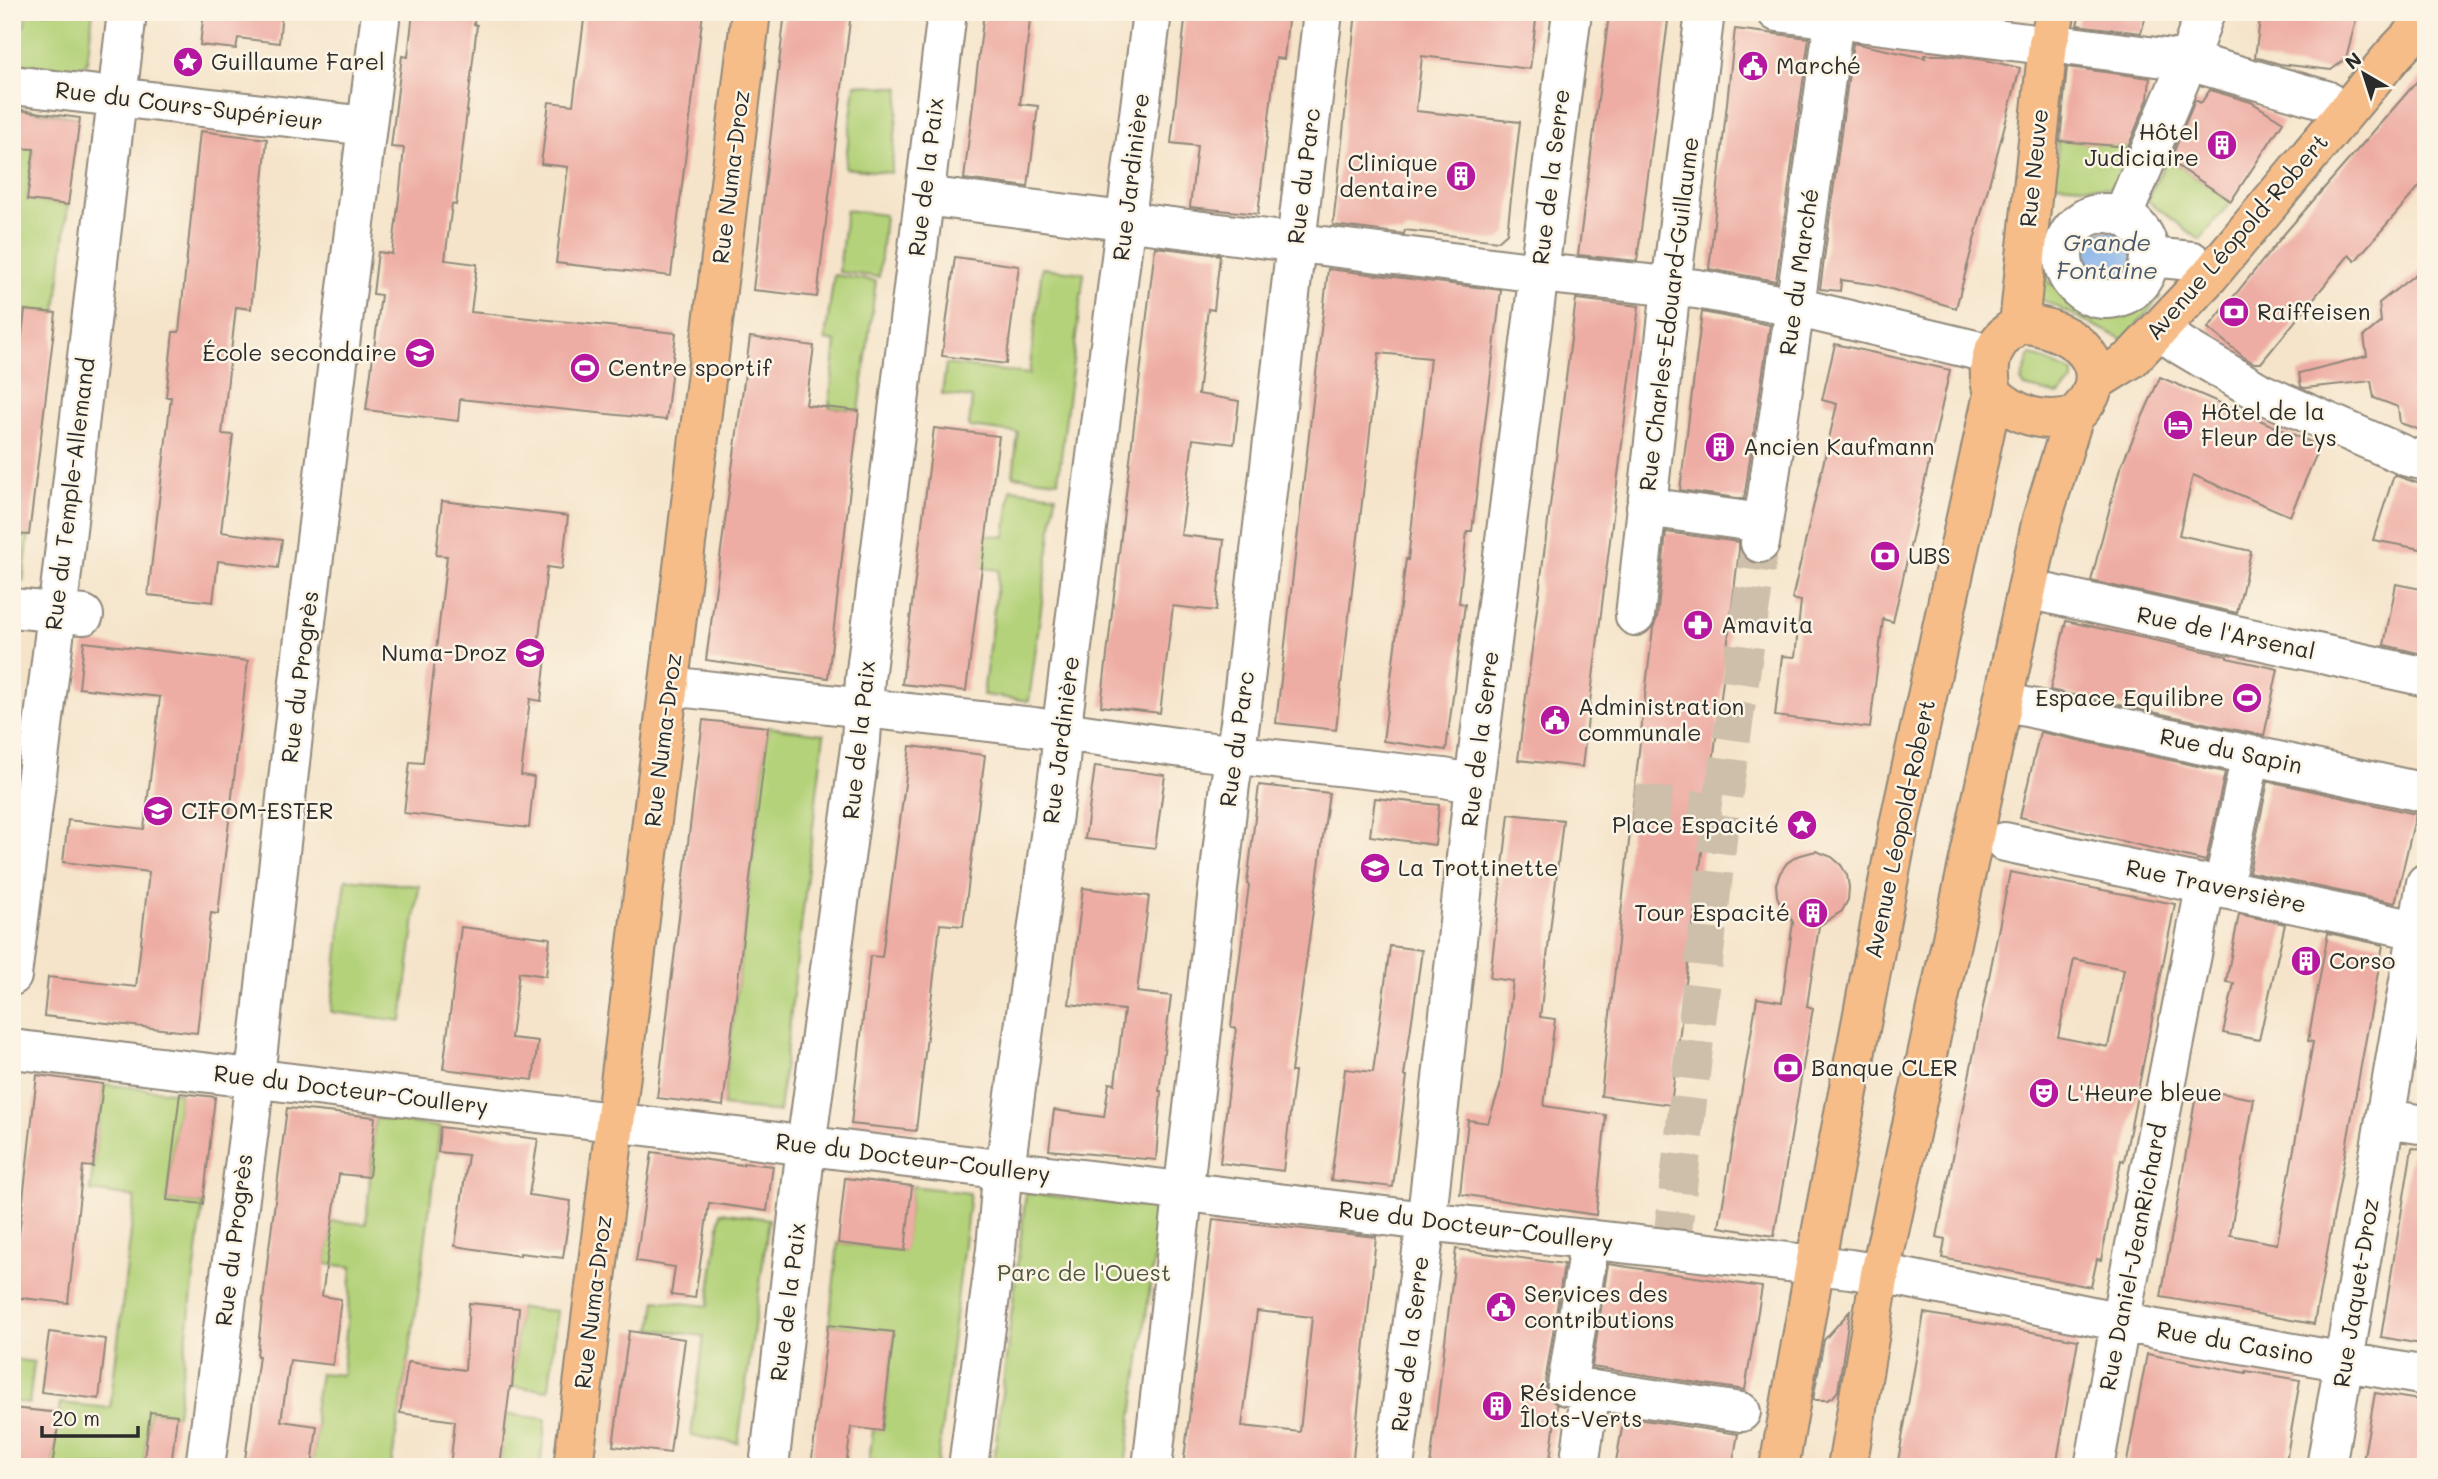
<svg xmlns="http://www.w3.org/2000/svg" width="2438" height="1479" viewBox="0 0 2438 1479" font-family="Mali,sans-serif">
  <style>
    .green { fill: #b4d279; stroke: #707e52; stroke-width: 2 }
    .water { fill: #80afea; stroke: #566d8a; stroke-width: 2 }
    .building { fill: #eeada4; fill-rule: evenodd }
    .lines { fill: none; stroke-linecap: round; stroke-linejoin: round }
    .minor-tunnel { stroke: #cdbfaa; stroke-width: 38; stroke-dasharray: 38 19; stroke-linecap: butt }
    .minor-casing { stroke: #90887a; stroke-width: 42 }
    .major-casing { stroke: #90887a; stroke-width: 42 }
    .minor { stroke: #fff; stroke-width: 38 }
    .major { stroke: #f7bd88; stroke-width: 38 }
    .labels { text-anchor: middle; stroke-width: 5; stroke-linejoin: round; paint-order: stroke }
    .poi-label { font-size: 23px; fill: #2b2b2b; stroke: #fcf5e5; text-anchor: start }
    .street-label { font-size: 23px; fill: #2b2b2b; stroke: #fcf5e5 }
    .park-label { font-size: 23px; fill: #4d553e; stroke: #fcf5e5 }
    .water-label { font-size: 24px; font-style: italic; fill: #49596e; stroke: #fcf5e5 }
  </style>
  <rect width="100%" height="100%" fill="#fcf5e5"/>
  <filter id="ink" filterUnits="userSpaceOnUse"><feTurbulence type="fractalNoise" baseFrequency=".0143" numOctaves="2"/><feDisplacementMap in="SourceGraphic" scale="14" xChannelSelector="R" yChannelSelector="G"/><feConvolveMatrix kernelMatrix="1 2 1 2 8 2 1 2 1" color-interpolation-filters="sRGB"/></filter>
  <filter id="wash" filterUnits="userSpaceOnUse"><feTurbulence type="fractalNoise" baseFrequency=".00686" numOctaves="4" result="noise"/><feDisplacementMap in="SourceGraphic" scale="28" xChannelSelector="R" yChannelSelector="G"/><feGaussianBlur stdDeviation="1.57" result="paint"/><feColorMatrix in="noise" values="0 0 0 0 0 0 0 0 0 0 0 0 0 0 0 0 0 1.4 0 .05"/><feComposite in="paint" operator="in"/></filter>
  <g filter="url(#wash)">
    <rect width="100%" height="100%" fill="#f5e4ca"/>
    <!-- green -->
    <path class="green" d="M23 12H93L87 62 77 71 12 63 15 29 20 30C26 26 27 17 23 12Z
      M855 84 900 88 891 173 845 168Z
      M12 107 80 118 45 113 40 149 34 148 27 200 68 205 56 313 25 310 12 415Z
      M2058 140 2143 148 2125 189 2055 184Z
      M2167 159 2231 201 2200 240 2147 200Z
      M846 210 885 215 879 277 839 272Z
      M2039 244 2049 251 2048 282 2126 318 2152 292 2160 297 2124 340 2036 297Z
      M1042 268 1084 273 1058 481 1013 476 1018 433 969 427 972 398 942 394 946 364 1029 374Z
      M834 275 876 281 859 411 829 407 836 342 825 340Z
      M2030 354 2073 373V381L2058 395 2025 387 2021 381Z
      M1011 489 1056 495 1029 701 983 695 999 570 920 560 924 528 1005 537Z
      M12 523 30 526 23 581 12 580Z
      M768 727 824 734 779 1112 723 1106Z
      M346 879 419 886 402 1021 331 1012Z
      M103 1084 180 1093 167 1200 203 1204 177 1415 150 1412 143 1467H52L60 1403 110 1408 135 1197 90 1191Z
      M375 1118 440 1127 419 1291 391 1467H312L317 1426 314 1411 320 1373 342 1375 352 1267 326 1264 332 1221 366 1224Z
      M912 1186 970 1193 937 1467 869 1461 873 1430H882L894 1333 829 1325 838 1243 904 1251Z
      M1026 1193 1161 1209 1125 1467H993Z
      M721 1212 769 1219 738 1443 691 1436 704 1336 652 1329 656 1300 708 1306Z
      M519 1308 557 1311 549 1390 512 1387Z
      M12 1359 34 1362 29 1404 12 1401Z
      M506 1414 546 1419 540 1467H500Z"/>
    <!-- water -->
    <path class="water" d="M2082 257a26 26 0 1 1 52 0a26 26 0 1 1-52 0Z"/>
    <g id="blocks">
      <!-- building -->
      <path class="building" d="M204 12H282L279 43 238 38 236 49 200 45Z
        M413 12H475L474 24 477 25 456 205 452 204 445 260 477 264 471 312 676 333 666 420 460 399 458 421 366 410 381 295 373 294 378 252 392 254 399 198 404 148 391 147 402 56 408 57Z
        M585 12H703L671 276 556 263 568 167 541 164 549 102 573 105Z
        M785 12H851L817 297 753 290Z
        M984 12H1031L1020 104 1038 106 1028 187 964 179Z
        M1186 12H1289L1284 59 1276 58 1258 214 1190 207 1197 146 1171 143Z
        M1356 12H1537L1530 69 1422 56 1416 111 1520 122 1507 233 1498 241 1405 230 1404 234 1333 225Z
        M2081 12H2147L2141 33 2077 25Z
        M2261 12H2358L2346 59 2331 70 2280 64 2255 57Z
        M1609 14 1668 21 1637 261 1578 255Z
        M1735 29 1809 38 1776 281 1709 269Z
        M1853 43 1925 58 1924 55H1945L1985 60 2020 68 1956 308 1877 285 1841 280 1840 291 1820 289Z
        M2067 67 2150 78 2148 99 2128 147 2060 141Z
        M2426 71V179L2355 261 2349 255 2261 363H2254L2245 358 2208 328 2285 233Z
        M2210 90 2251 102 2283 122 2231 201 2170 161 2195 100 2201 103Z
        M12 109 80 118 68 205 27 200 34 149 12 148Z
        M200 131 267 139 251 309 236 307 222 434 233 435 221 532 282 540 278 568 218 561 213 602 148 595 171 397H166L173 332H179Z
        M1155 247 1220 255 1214 310 1208 309 1198 394 1239 401 1234 444 1193 439 1181 535 1224 540 1216 611 1173 606 1160 713 1101 706Z
        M955 257 1019 266 1006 364 942 356Z
        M2426 266V432L2400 423 2398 407 2374 398 2371 381 2305 388 2301 387 2299 373 2367 356 2364 336 2381 322 2379 303Z
        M1328 269 1501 290 1472 531H1467L1459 603 1465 604 1446 750 1383 741 1406 559 1408 560 1430 358 1379 353 1336 730 1276 723Z
        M1576 299 1639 306 1582 767 1518 760Z
        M25 310 56 313 29 535 12 534V415Z
        M1702 312 1770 325 1744 499 1680 490Z
        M750 337 814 346 806 405 859 411 828 678 706 660Z
        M1835 344 1950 370 1893 622 1883 619 1870 728 1775 716 1782 656 1795 657 1801 601 1792 599 1837 404 1822 400Z
        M2160 377 2320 446 2290 516 2193 475 2179 535 2251 551 2237 613 2091 581 2120 468Z
        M934 428 999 436 966 691 902 684Z
        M2394 475 2426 486V550L2373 540Z
        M442 501 568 516 562 569 547 567 538 647 547 648 541 701 530 699 521 775 534 777 529 828 404 813 410 762 423 763 447 556 436 555Z
        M1666 532 1739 542V550L1671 1105 1601 1096 1647 678 1653 628 1657 618Z
        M2396 584 2426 590V655L2384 645Z
        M2066 621 2227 656V658L2278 669 2264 736 2050 690Z
        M84 642 248 661 218 914 211 913 197 1033 44 1016 48 977 136 987 149 872 63 862 68 820 144 829 160 697 79 688Z
        M703 720 768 727 723 1106 657 1098Z
        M2040 732 2225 772 2206 861 2020 817Z
        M910 746 985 755 963 926 940 924 916 1131 851 1124 870 956 882 957Z
        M1095 766 1165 775 1155 848 1085 839Z
        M2268 781 2416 814 2395 903 2249 872Z
        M1259 785 1329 793 1291 1072H1295L1283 1171 1220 1163 1236 1028 1231 1027 1249 885 1247 884Z
        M1375 798 1439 805 1435 845 1370 836Z
        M1509 814 1563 820 1540 1017 1555 1019 1544 1106 1606 1115 1596 1215 1460 1194 1468 1120 1488 1123 1500 1087 1513 981 1490 978Z
        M1816 851 1832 857 1841 865 1847 875 1849 887 1848 900 1842 911 1819 926 1807 1006 1813 1008 1774 1236 1719 1227 1757 998 1782 1002 1793 922 1781 906 1777 896 1776 884 1780 873 1787 863 1797 856Z
        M2010 872 2175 904 2124 1161 2121 1160 2101 1260 2097 1259 2091 1287 1942 1258 1945 1239 1937 1237ZM2074 959 2124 969 2108 1047 2058 1037Z
        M1083 888 1149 896 1137 992 1171 996 1159 1091H1161L1156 1160 1049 1150 1054 1110 1104 1117 1109 1083 1115 1084 1124 1010 1069 1004Z
        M2239 914 2285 924 2259 1040 2223 1033 2234 983 2226 982Z
        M461 927 550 938 546 976 519 972 511 1038 538 1041 533 1080 443 1069Z
        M2328 933 2383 945 2314 1324 2161 1297 2197 1089 2254 1099 2230 1235 2277 1244 2313 1042 2308 1041Z
        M1390 946 1422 950 1404 1076H1407L1393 1187 1331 1180 1345 1069 1373 1072Z
        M37 1075 103 1084 93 1167 83 1166 68 1303 12 1297Z
        M180 1093 215 1097 203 1204 167 1200Z
        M287 1108 375 1117 369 1177 339 1174 322 1296 341 1299 333 1365 290 1360 281 1421 317 1426 312 1467H244L259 1356H257L268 1256Z
        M440 1127 538 1139 529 1195 571 1201 563 1258 520 1253V1256L455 1246 468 1155 438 1152Z
        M2412 1148 2426 1149V1345L2381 1337Z
        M652 1152 743 1165V1163L773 1166 767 1211 709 1203 695 1298 671 1295 675 1267 636 1261Z
        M845 1178 912 1186 905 1251 838 1243Z
        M1213 1219 1376 1237 1352 1467H1183ZM1257 1311 1312 1317 1300 1432 1242 1426Z
        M1456 1249 1564 1264 1545 1383 1547 1395 1557 1405 1549 1467H1430Z
        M1608 1264 1762 1287 1745 1390 1592 1367Z
        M469 1303 519 1308 512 1387H510L500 1467H450L455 1421 400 1413 408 1362 465 1370Z
        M1850 1311 1838 1391 1833 1397 1827 1400H1813L1824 1340Z
        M1924 1313 2078 1340 2056 1467H1897Z
        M828 1325 894 1332 882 1431 851 1427 846 1467H811Z
        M629 1331 685 1339 670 1453 613 1446Z
        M49 1332 106 1339 99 1399 41 1392Z
        M2147 1354 2246 1373V1371L2300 1380 2285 1467H2126Z
        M2375 1393 2426 1401 2417 1467H2362Z
        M12 1408 60 1413 52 1467H12Z
        M150 1412 177 1415 171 1467H143Z
        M1624 1417 1738 1434 1732 1467H1615Z"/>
    </g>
  </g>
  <g filter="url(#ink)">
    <use href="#blocks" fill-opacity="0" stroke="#90887a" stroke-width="2"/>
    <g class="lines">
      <!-- minor-tunnel -->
      <path class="minor-tunnel" d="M1633 803 1721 813
        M1671 1249 1721 813 1760 543"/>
      <!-- minor casing -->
      <g class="minor-casing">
        <path id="minor" d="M1777 12 2028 43
          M2071 46 2188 61 2326 100
          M12 85 367 126
          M924 196 1539 273 1697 289 1795 307 1992 354
          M2063 256a43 43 0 1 1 86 0a43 43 0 1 1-86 0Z
          M2123 215 2188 61 2205 12
          M2150 257 2192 261
          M2159 330 2182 346 2261 393 2408 457 2426 461
          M1646 507 1762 523
          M1760 543 1795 307 1835 12
          M2027 589 2426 677
          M12 608 84 615
          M1635 616 1671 287 1705 12
          M669 686 1034 727 1204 751 1444 778 1474 784
          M2003 702 2426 793
          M2005 842 2426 932
          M2223 887 2251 755
          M12 976 61 581 127 12
          M12 1049 1426 1221 1850 1269 1900 1277 2156 1329 2426 1376
          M2385 1119 2426 883
          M1590 1239 1567 1386 1741 1412
          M205 1467 250 1121 303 646 381 12
          M769 1467 806 1146 861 740 865 679 947 12
          M968 1467 996 1249 1001 1187 1008 1147 1060 762 1064 710 1152 12
          M1152 1467 1230 784 1240 723 1323 12
          M1394 1467 1429 1198 1474 784 1572 12
          M1579 1467 1590 1389
          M2094 1467 2126 1291 2206 883
          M2326 1467 2385 1119 2426 1125"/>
      </g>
      <!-- major casing -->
      <g class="major-casing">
        <path id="major" d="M2019 325 2048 43 2056 12
          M2096 381 2131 359 2209 276 2393 55 2426 20
          M573 1467 751 12
          M1779 1467 1815 1265 1900 820 1993 394
          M1847 1467 1880 1274 2042 519 2074 416C2113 380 2093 342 2046 328 2039 326 2027 323 2019 325 2015 326 2009 332 2006 334 1988 351 1987 372 1993 394 2017 416 2042 424 2074 416"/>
      </g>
      <!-- minor -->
      <use href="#minor" class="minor"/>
      <!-- major -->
      <use href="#major" class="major"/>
    </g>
  </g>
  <!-- icons -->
  <defs>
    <g id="sight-disc" transform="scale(1.575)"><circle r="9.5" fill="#b5179e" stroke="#fcf5e5"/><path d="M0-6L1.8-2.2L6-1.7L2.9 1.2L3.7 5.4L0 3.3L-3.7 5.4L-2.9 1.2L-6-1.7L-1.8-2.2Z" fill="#fff"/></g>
    <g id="civic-disc" transform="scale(1.575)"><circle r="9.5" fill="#b5179e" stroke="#fcf5e5"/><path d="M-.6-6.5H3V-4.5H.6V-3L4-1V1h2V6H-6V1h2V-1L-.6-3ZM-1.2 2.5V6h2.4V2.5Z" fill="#fff"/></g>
    <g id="building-disc" transform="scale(1.575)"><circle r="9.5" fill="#b5179e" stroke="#fcf5e5"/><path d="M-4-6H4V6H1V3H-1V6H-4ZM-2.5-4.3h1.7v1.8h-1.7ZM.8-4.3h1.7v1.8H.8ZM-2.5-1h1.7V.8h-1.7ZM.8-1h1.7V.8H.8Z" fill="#fff"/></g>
    <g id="bank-disc" transform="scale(1.575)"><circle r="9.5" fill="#b5179e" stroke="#fcf5e5"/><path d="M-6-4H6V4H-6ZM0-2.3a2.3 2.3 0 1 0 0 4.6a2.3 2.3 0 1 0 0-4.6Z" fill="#fff"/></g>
    <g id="school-disc" transform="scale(1.575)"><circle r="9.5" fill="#b5179e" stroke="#fcf5e5"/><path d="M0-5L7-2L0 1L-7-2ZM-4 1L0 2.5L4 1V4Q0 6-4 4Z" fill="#fff"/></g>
    <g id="stadium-disc" transform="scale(1.575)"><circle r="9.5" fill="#b5179e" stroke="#fcf5e5"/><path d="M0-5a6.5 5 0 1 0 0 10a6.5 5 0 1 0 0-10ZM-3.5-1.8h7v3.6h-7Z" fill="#fff"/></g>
    <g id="hotel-disc" transform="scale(1.575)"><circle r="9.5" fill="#b5179e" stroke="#fcf5e5"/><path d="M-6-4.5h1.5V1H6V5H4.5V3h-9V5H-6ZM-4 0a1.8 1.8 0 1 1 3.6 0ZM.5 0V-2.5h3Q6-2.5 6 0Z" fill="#fff"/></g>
    <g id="pharmacy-disc" transform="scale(1.575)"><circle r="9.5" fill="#b5179e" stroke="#fcf5e5"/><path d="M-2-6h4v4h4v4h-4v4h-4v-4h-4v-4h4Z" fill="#fff"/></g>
    <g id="university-disc" transform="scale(1.575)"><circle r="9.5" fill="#b5179e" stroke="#fcf5e5"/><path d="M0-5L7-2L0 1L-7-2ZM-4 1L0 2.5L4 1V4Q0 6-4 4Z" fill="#fff"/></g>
    <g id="theatre-disc" transform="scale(1.575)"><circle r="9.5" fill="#b5179e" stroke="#fcf5e5"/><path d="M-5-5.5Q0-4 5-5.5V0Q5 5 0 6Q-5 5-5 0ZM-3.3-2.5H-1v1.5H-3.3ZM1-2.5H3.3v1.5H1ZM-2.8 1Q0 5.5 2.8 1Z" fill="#fff"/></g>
  </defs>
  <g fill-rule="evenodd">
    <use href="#sight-disc" x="188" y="62"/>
    <use href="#civic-disc" x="1753" y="66"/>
    <use href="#building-disc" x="2222" y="145"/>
    <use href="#building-disc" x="1461" y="176"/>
    <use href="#bank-disc" x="2234" y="312"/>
    <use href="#school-disc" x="420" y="353"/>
    <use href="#stadium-disc" x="585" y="368"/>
    <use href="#hotel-disc" x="2178" y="425"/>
    <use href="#building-disc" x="1720" y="447"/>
    <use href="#bank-disc" x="1885" y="556"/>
    <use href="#pharmacy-disc" x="1698" y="625"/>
    <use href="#school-disc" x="530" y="653"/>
    <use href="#stadium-disc" x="2247" y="698"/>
    <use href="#civic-disc" x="1555" y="720"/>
    <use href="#university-disc" x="158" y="811"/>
    <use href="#sight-disc" x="1802" y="825"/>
    <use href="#school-disc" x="1375" y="868"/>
    <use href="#building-disc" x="1813" y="913"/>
    <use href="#building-disc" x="2306" y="961"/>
    <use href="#bank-disc" x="1788" y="1068"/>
    <use href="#theatre-disc" x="2044" y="1093"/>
    <use href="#civic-disc" x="1501" y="1307"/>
    <use href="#building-disc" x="1497" y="1406"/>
  </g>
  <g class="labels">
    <!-- poi labels -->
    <g class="poi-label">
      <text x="211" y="70">Guillaume Farel</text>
      <text x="1776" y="74">Marché</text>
      <text x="2199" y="140" text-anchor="end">Hôtel<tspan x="2199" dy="26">Judiciaire</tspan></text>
      <text x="1438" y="171" text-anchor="end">Clinique<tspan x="1438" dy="26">dentaire</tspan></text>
      <text x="2257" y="320">Raiffeisen</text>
      <text x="397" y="361" text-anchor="end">École secondaire</text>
      <text x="608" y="376">Centre sportif</text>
      <text x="2201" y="420">Hôtel de la<tspan x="2201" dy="26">Fleur de Lys</tspan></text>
      <text x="1743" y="455">Ancien Kaufmann</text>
      <text x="1908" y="564">UBS</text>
      <text x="1721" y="633">Amavita</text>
      <text x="507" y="661" text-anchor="end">Numa-Droz</text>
      <text x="2224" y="706" text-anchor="end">Espace Equilibre</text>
      <text x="1578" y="715">Administration<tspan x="1578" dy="26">communale</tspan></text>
      <text x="181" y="819">CIFOM-ESTER</text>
      <text x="1779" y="833" text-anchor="end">Place Espacité</text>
      <text x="1398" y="876">La Trottinette</text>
      <text x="1790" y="921" text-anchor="end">Tour Espacité</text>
      <text x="2329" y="969">Corso</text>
      <text x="1811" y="1076">Banque CLER</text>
      <text x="2067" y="1101">L'Heure bleue</text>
      <text x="1524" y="1302">Services des<tspan x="1524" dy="26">contributions</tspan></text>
      <text x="1520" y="1401">Résidence<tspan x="1520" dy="26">Îlots-Verts</tspan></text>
    </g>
    <!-- street labels -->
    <g class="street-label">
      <text transform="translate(189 106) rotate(7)" y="8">Rue du Cours-Supérieur</text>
      <text transform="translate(2034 168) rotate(-84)" y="8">Rue Neuve</text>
      <text transform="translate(1304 176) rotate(-83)" y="8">Rue du Parc</text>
      <text transform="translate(731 177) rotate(-83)" y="8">Rue Numa-Droz</text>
      <text transform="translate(926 177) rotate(-83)" y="8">Rue de la Paix</text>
      <text transform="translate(1131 177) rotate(-83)" y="8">Rue Jardinière</text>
      <text transform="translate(1551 177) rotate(-83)" y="8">Rue de la Serre</text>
      <text transform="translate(2237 237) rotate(-49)" y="8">Avenue Léopold-Robert</text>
      <text transform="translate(1799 272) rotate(-82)" y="8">Rue du Marché</text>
      <text transform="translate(1669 314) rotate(-83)" y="8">Rue Charles-Edouard-Guillaume</text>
      <text transform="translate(70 494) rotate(-83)" y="8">Rue du Temple-Allemand</text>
      <text transform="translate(2226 633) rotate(12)" y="8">Rue de l'Arsenal</text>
      <text transform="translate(300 677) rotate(-83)" y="8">Rue du Progrès</text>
      <text transform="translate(1237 739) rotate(-82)" y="8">Rue du Parc</text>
      <text transform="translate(1480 739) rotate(-83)" y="8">Rue de la Serre</text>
      <text transform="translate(663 740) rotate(-83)" y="8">Rue Numa-Droz</text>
      <text transform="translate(859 740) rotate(-84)" y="8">Rue de la Paix</text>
      <text transform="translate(1061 740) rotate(-83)" y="8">Rue Jardinière</text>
      <text transform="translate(2231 751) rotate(12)" y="8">Rue du Sapin</text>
      <text transform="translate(1900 829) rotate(-78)" y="8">Avenue Léopold-Robert</text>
      <text transform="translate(2216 886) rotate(12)" y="8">Rue Traversière</text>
      <text transform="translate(351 1090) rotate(7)" y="8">Rue du Docteur-Coullery</text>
      <text transform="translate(913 1158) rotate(7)" y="8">Rue du Docteur-Coullery</text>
      <text transform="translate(1476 1226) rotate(7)" y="8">Rue du Docteur-Coullery</text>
      <text transform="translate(234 1240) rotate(-83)" y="8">Rue du Progrès</text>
      <text transform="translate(2133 1257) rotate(-79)" y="8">Rue Daniel-JeanRichard</text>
      <text transform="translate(2356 1293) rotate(-81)" y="8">Rue Jaquet-Droz</text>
      <text transform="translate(593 1302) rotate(-83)" y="8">Rue Numa-Droz</text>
      <text transform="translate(788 1302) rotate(-83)" y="8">Rue de la Paix</text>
      <text transform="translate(2235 1343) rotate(10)" y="8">Rue du Casino</text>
      <text transform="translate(1410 1344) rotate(-83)" y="8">Rue de la Serre</text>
    </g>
    <!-- park labels -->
    <g class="park-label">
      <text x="1084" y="1281">Parc de l'Ouest</text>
    </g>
    <!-- water labels -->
    <g class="water-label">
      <text x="2107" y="251">Grande<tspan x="2107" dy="28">Fontaine</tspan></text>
    </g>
  </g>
  <!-- margin -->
  <rect width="2438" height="1479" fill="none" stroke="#fcf5e5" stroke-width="42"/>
  <!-- north arrow -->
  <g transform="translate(2364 74) rotate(321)" stroke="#fcf5e5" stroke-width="5" paint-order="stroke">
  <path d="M0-5L12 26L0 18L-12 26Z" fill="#2b2b2b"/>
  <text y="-10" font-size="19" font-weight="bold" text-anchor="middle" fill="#2b2b2b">N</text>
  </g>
  <!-- scale -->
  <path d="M42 1426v10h96v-10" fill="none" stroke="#2b2b2b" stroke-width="3.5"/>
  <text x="52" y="1426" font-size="21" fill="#2b2b2b" stroke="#fcf5e5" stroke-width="5" paint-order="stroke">20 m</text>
</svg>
